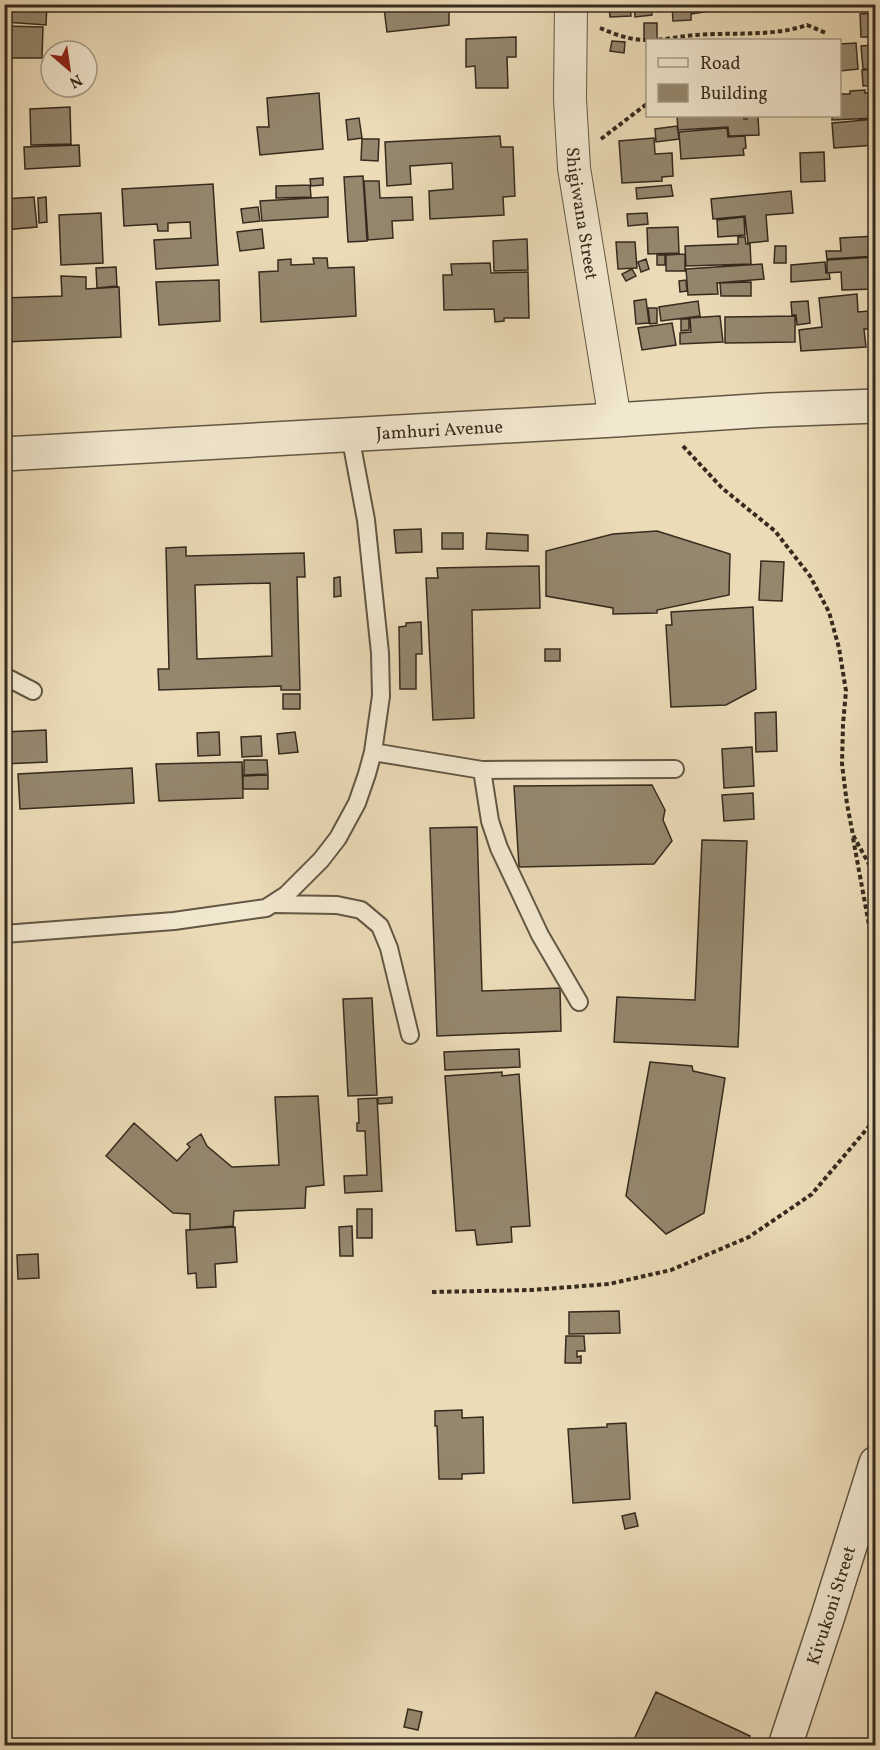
<svg xmlns="http://www.w3.org/2000/svg" width="880" height="1750" viewBox="0 0 880 1750" font-family="Vollkorn,serif">
  <style>
    .building { fill: #94876e; stroke: #362b1e; stroke-width: 1.5; fill-rule: evenodd }
    .lines { fill: none; stroke-linecap: round; stroke-linejoin: round }
    .service-casing { stroke: #635744; stroke-width: 20 }
    .minor-casing { stroke: #635744; stroke-width: 34 }
    .tertiary-casing { stroke: #635744; stroke-width: 36 }
    .path { stroke: #362b1e; stroke-width: 4; stroke-dasharray: 4.5 3; stroke-linecap: butt }
    .service { stroke: #f2e8d0; stroke-width: 16 }
    .minor { stroke: #f2e8d0; stroke-width: 32 }
    .tertiary { stroke: #f2e8d0; stroke-width: 33 }
    .labels { text-anchor: middle; stroke-width: 4.5; stroke-linejoin: round; paint-order: stroke }
    .street-label { font-size: 18px; fill: #362b1e; stroke: #f2e8d0 }
  </style>
  <rect width="100%" height="100%" fill="#ebdbb7"/>
  <filter id="stains"><feTurbulence type="fractalNoise" baseFrequency=".00333" numOctaves="4"/><feColorMatrix values="0 0 0 0 .2 0 0 0 0 .09 0 0 0 0 .02 0 0 0 .5 -.17"/></filter>
  <radialGradient id="worn" r=".72"><stop offset=".6" stop-color="#630" stop-opacity="0"/><stop offset="1" stop-color="#630" stop-opacity=".3"/></radialGradient>
  <!-- building -->
  <path class="building" d="M6 4H47L46 25 5 22Z
    M412 4V9L449 5V25L387 32 384 8Z
    M491 4H522L523 7 492 10Z
    M609 4H630L631 16 610 17Z
    M634 4H651L652 15 635 17Z
    M672 4H736L737 7 691 14V20L673 21Z
    M876 13V37H861L860 14Z
    M644 23H657V40L644 41Z
    M4 26 43 27 42 58H4Z
    M516 37V57H507L508 88H476L475 66 466 67V39Z
    M612 41 625 42 624 53 610 51Z
    M856 43 858 69 840 71V44Z
    M876 45 874 69H863L861 46Z
    M876 69V85L863 86 862 70Z
    M865 90V93L876 92V118L832 120V116H840V94H850V91Z
    M319 93 323 149 260 155 257 127H269L267 98Z
    M70 107 71 144 31 145 30 109Z
    M677 116H744V119H747V116H758L759 135 729 136 728 127 678 130Z
    M359 118 362 138 348 140 346 120Z
    M876 119V145L834 148 832 123Z
    M677 126 679 139 656 142 655 129Z
    M727 128 728 137 745 136 746 148 743 149 744 155 681 159 679 132Z
    M500 136 501 147H513L515 196 503 197 504 215 430 219 429 191 453 189 452 163 410 166 411 184 387 186 385 142Z
    M654 138 655 154 672 153 673 176 662 177V181L622 183 619 141Z
    M362 139H379L378 161 361 160Z
    M79 145 80 166 25 169 24 147Z
    M824 152 825 181 801 182 800 153Z
    M363 176 367 241 348 242 344 177Z
    M323 178V185L311 186 310 179Z
    M364 181H379L380 198 412 197 413 220 392 221 393 238 368 240Z
    M213 184 218 265 156 269 154 240 191 238 190 222 168 223V231H158L157 224 124 226 122 189Z
    M310 185 311 197 276 198V186Z
    M671 185 673 196 637 199 636 188Z
    M791 191 793 213 766 215 768 241 748 243 745 216 713 219 711 199Z
    M34 197 37 227 4 230V199Z
    M46 197 47 222 39 223 38 198Z
    M328 197V217L262 221 260 201Z
    M258 207 260 221 243 223 241 209Z
    M101 213 103 263 61 265 59 215Z
    M647 213 648 224 628 226 627 214Z
    M744 217 745 235 718 237 717 220Z
    M678 227 679 253 648 254 647 228Z
    M262 229 264 248 240 251 237 232Z
    M876 236V256L827 259 826 251H841L840 238Z
    M738 237H745L746 244H750L751 264 686 266 685 246 738 244Z
    M527 239 528 270 494 271 493 241Z
    M616 242H635L637 268 618 269Z
    M775 246H786V263H774Z
    M685 254V271H666V255Z
    M657 255H665V265H657Z
    M876 257V289L842 290 841 272 827 273V260Z
    M313 258H327L328 268 354 267 356 316 261 322 259 272 278 271V260L291 259V265L314 264Z
    M646 259 649 269 641 272 638 262Z
    M825 262 826 273H829L830 279 791 282V265Z
    M490 263 491 273 528 272 529 318H504V321L495 322 494 309 444 310 443 275H452L451 264Z
    M762 264 764 279 717 283 718 294 688 295 686 269Z
    M116 267 117 286 97 288 96 268Z
    M632 269 636 276 626 281 622 274Z
    M61 276 86 277V289L119 287 121 337 4 342V298L62 296Z
    M219 280 220 321 159 325 156 282Z
    M686 280 687 291 680 292 679 281Z
    M751 282V296H721L720 283Z
    M857 294 858 312 868 311 869 329H864L866 347 801 351 799 330 822 327 819 298Z
    M646 299 649 323 636 324 634 301Z
    M698 301 700 316 661 321 659 307Z
    M808 301 810 323 797 325 796 315H792L791 302Z
    M648 308H657V323L650 324Z
    M720 316 723 342 680 344V333L691 332 690 318Z
    M795 316V342L725 343V317Z
    M681 319H689V330L681 331Z
    M672 323 676 345 642 350 638 328Z
    M421 529 422 552 396 553 394 530Z
    M657 531 730 554 729 595 657 610V613L613 614V608L546 596V551L613 534Z
    M442 533H463V549H442Z
    M487 533 528 535V551L486 549Z
    M186 547V556L304 553 305 577H297L300 690H281V686L159 690 158 669H169L166 548ZM270 583 272 656 197 659 195 585Z
    M761 561 784 562 782 601 759 600Z
    M539 566 540 608 472 610 474 718 433 720 426 578H438L437 568Z
    M340 577 341 596 334 597V578Z
    M753 607 756 689 726 705 671 707 666 625H672L671 612Z
    M421 622 422 654H416V689H400L399 627 406 626V623Z
    M545 649H560V661H545Z
    M283 694H300V709H283Z
    M776 712 777 751 756 752 755 713Z
    M46 730 47 762 4 764V732Z
    M219 732 220 755 198 756 197 733Z
    M295 732 298 752 279 754 277 734Z
    M261 736 262 756 242 757 241 737Z
    M752 747 754 786 724 788 722 749Z
    M244 760H267L268 774 244 775Z
    M242 762 243 798 159 801 156 764Z
    M132 768 134 803 20 809 18 774Z
    M268 775V789H243V776Z
    M652 785 665 810 663 820 672 841 654 864 519 867 514 786Z
    M753 793 754 819 724 821 722 795Z
    M477 827 482 991 560 988 561 1031 437 1036 430 828Z
    M702 840 747 841 738 1047 614 1042 617 997 695 1000Z
    M372 998 377 1095 348 1096 343 999Z
    M519 1049 520 1067 445 1070 444 1052Z
    M650 1062 692 1066 693 1071 725 1078 704 1213 666 1234 626 1196Z
    M502 1072V1076L519 1074 530 1226 511 1227 512 1242 477 1245 475 1230 456 1231 445 1076Z
    M318 1096 324 1185 306 1187 305 1208 234 1211 233 1226 190 1230V1214L173 1213 106 1156 134 1123 177 1161 190 1147 187 1144 201 1134 207 1146 232 1167 279 1165 275 1097Z
    M392 1097V1103L378 1104V1098Z
    M377 1098 382 1191 345 1193 344 1176 367 1175 365 1131H357V1123H359L358 1099Z
    M357 1209H372V1238H357Z
    M352 1226 353 1256H340L339 1227Z
    M235 1227 237 1262 215 1264 216 1287 197 1288 196 1273 188 1274 186 1230Z
    M38 1254 39 1278 18 1279 17 1255Z
    M619 1311 620 1333 569 1334V1312Z
    M566 1336H584L585 1351H577V1357L581 1356V1363H565Z
    M462 1410V1418L483 1417 484 1473 462 1474V1479H439L437 1426H435V1411Z
    M626 1423 630 1499 573 1503 568 1429 607 1427V1424Z
    M635 1513 638 1526 625 1529 622 1516Z
    M656 1692 750 1736 746 1746H631Z
    M408 1709 422 1712 418 1730 404 1727Z"/>
  <g class="lines">
    <!-- service casing -->
    <g class="service-casing">
      <path id="service" d="M4 676 33 691
        M373 752 482 770 675 769
        M482 770 490 821 499 848 540 935 579 1002
        M275 904 337 905 361 910 380 926 389 948 410 1035
        M4 934 174 921 266 908 286 895 321 860 338 838 357 803 367 774 373 752 381 696 380 653 366 520 350 435"/>
    </g>
    <!-- minor casing -->
    <g class="minor-casing">
      <g id="minor">
        <path id="s1" d="M571 4 570 99 574 168 615 420"/>
      </g>
    </g>
    <!-- tertiary casing -->
    <g class="tertiary-casing">
      <g id="tertiary">
        <path id="s2" d="M4 454 615 420 769 410 876 406"/>
        <path id="s3" d="M785 1746 828 1616 876 1463"/>
      </g>
    </g>
    <!-- path -->
    <path class="path" d="M600 28C614 34 630 40 645 40 662 41 679 36 696 35 733 32 772 37 807 25L826 33
      M601 139 648 103
      M683 446 722 488 775 531 810 576 829 612 839 648 846 691 843 724 842 764 847 804 853 835 876 877
      M853 838 876 963
      M432 1292 532 1290 609 1284 671 1270 749 1237 812 1194 876 1118"/>
    <!-- service -->
    <use href="#service" class="service"/>
    <!-- minor -->
    <use href="#minor" class="minor"/>
    <!-- tertiary -->
    <use href="#tertiary" class="tertiary"/>
  </g>
  <g class="labels">
    <!-- street labels -->
    <g class="street-label">
      <text dy="6" stroke="none"><textPath href="#s1" startOffset="210">Shigiwana Street</textPath></text>
      <text dy="6" stroke="none"><textPath href="#s2" startOffset="436">Jamhuri Avenue</textPath></text>
      <text dy="6" stroke="none"><textPath href="#s3" startOffset="148">Kivukoni Street</textPath></text>
    </g>
  </g>
  <!-- margin -->
  <rect width="880" height="1750" fill="none" stroke="#ebdbb7" stroke-width="24"/>
  <rect x="6" y="6" width="868" height="1738" fill="none" stroke="#362b1e" stroke-width="3"/>
  <rect x="12" y="12" width="856" height="1726" fill="none" stroke="#362b1e" stroke-width="1.5"/>
  <!-- legend -->
  <rect x="646" y="39" width="195" height="78" fill="#f2e8d0" stroke="#a79c89" stroke-width="1.5"/>
  <rect x="658" y="58" width="30" height="9" fill="#f2e8d0" stroke="#a79c89" stroke-width="1.5"/>
  <text x="700" y="69" font-size="18" fill="#362b1e">Road</text>
  <rect x="658" y="84" width="30" height="18" fill="#94876e" stroke="#a79c89" stroke-width="1.5"/>
  <text x="700" y="99" font-size="18" fill="#362b1e">Building</text>
  <!-- north arrow -->
  <g transform="translate(69 69) rotate(151)"><circle r="28" fill="#f2e8d0" stroke="#a79c89" stroke-width="1.5"/>
  <path d="M0-4.5L10 22L0 15L-10 22Z" fill="#8f2418"/>
  <text y="-9" font-size="16" font-weight="bold" text-anchor="middle" fill="#362b1e">N</text>
  </g>
  <rect width="100%" height="100%" filter="url(#stains)"/>
  <rect width="100%" height="100%" fill="url(#worn)"/>
</svg>
